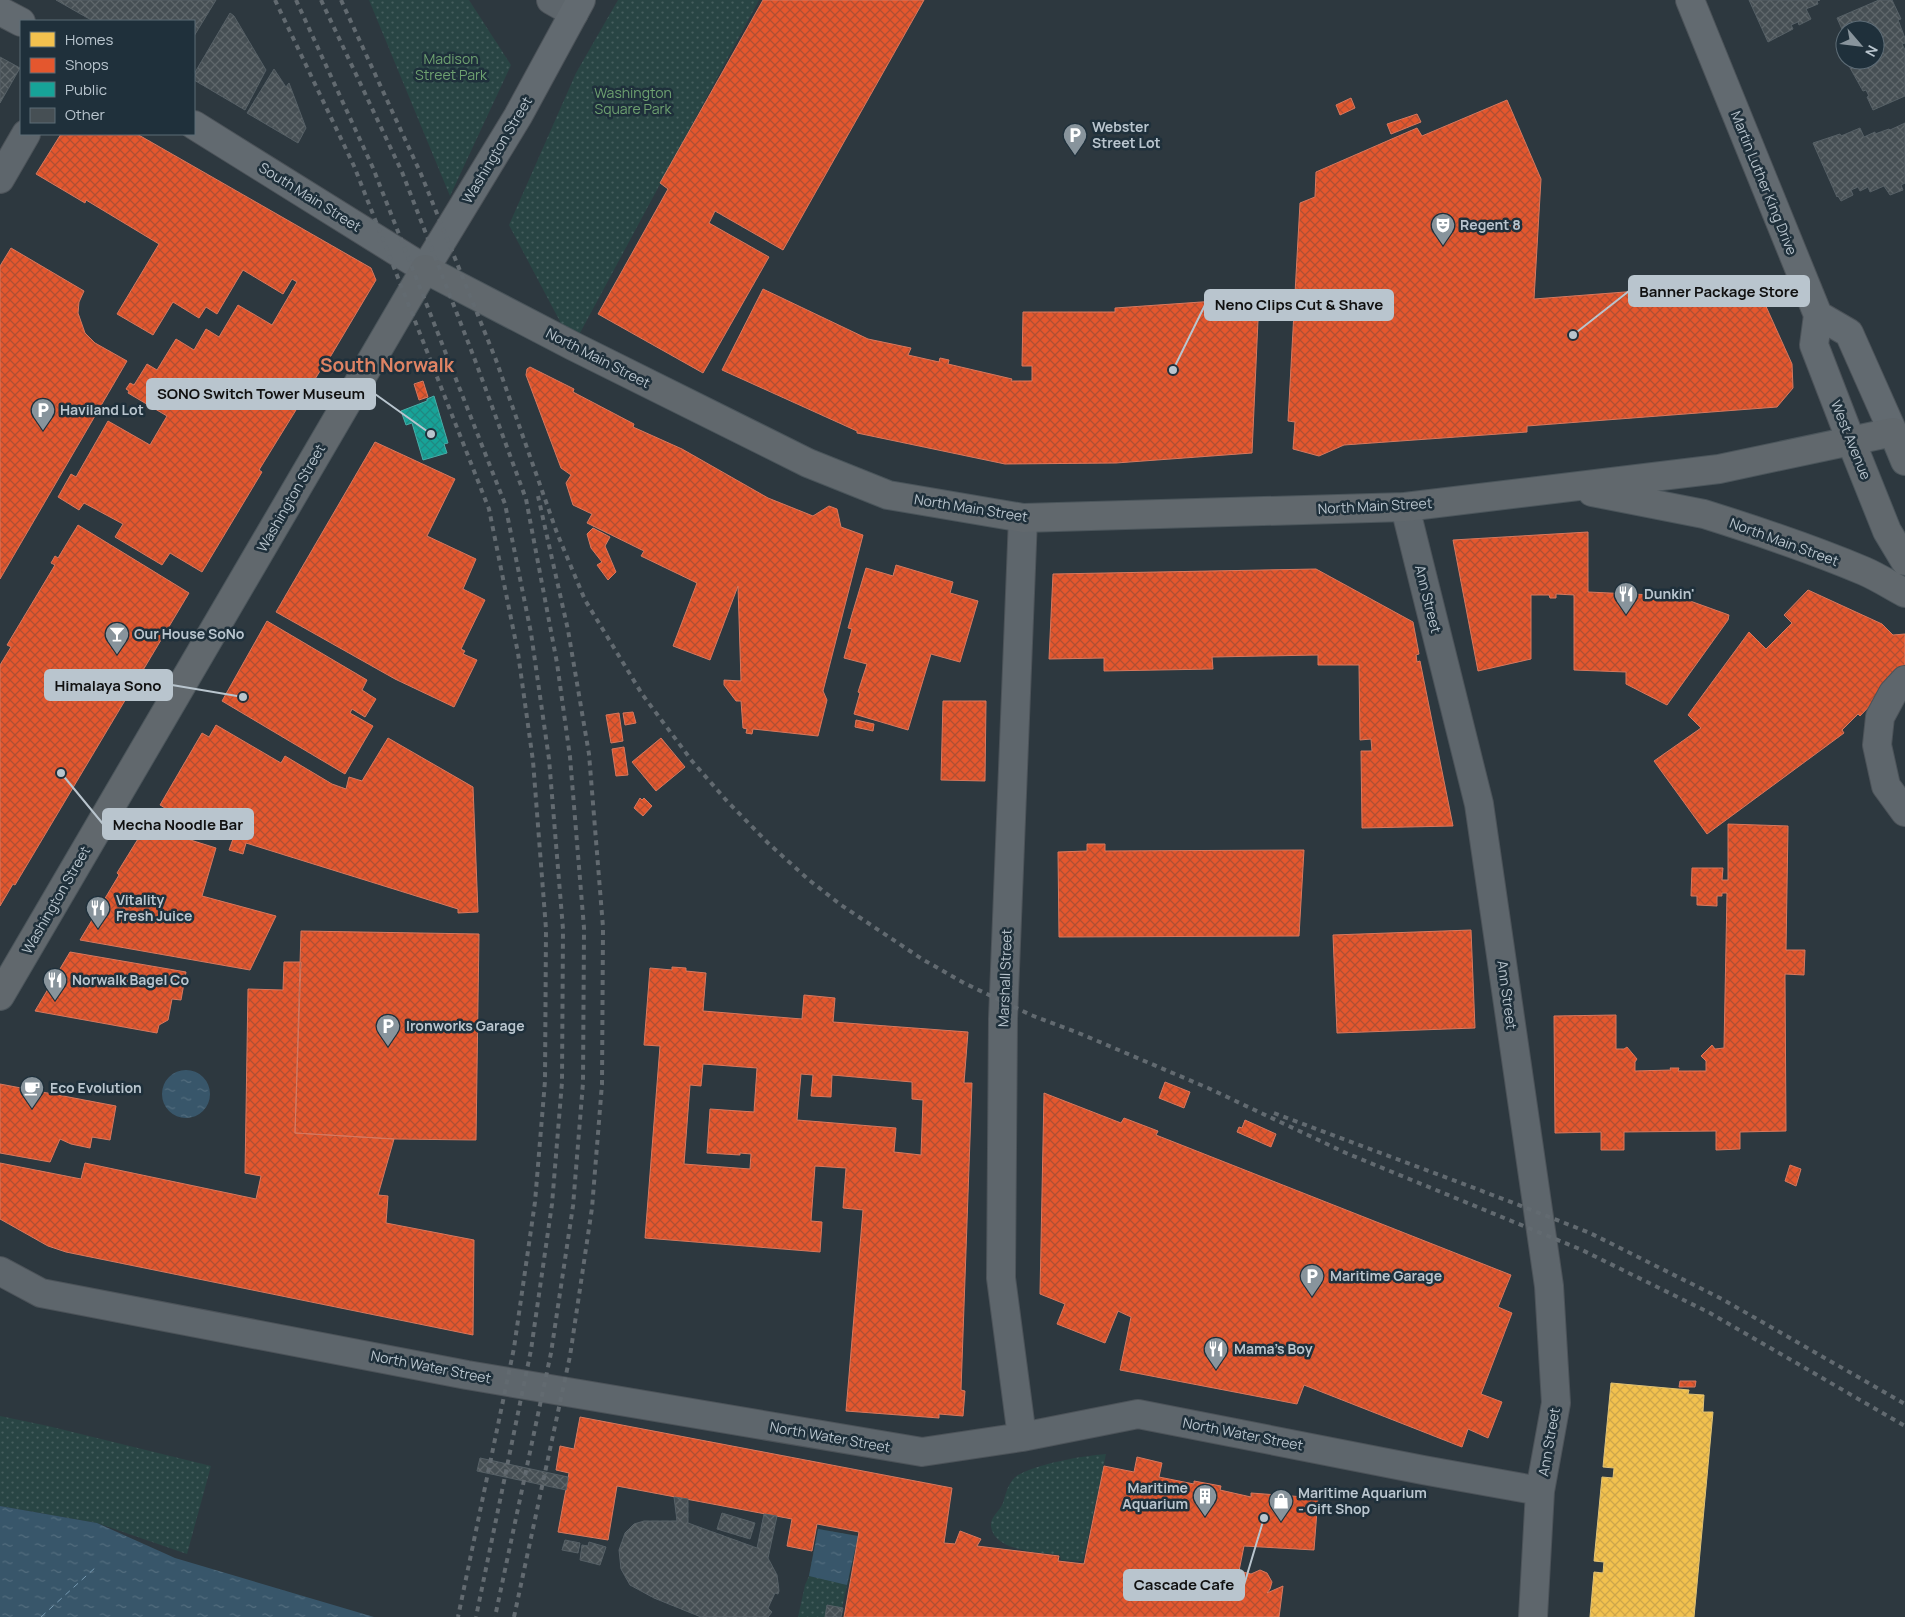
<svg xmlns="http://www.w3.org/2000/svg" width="1905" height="1617" viewBox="0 0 1905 1617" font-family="Manrope,sans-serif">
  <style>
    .park { fill: url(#park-dots) }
    .water { fill: url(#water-ripples) }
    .homes { fill: url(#homes-cross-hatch); stroke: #e1c274 }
    .shops { fill: url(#shops-cross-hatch); stroke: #d7785e; fill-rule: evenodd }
    .public { fill: url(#public-cross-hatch); stroke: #48ada8 }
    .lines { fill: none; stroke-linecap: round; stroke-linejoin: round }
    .ferry { stroke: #779bb3; stroke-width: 1; stroke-dasharray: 6 5; stroke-linecap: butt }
    .building { fill: url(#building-cross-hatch); stroke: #566066 }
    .street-casing { stroke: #4c5359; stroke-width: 30 }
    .secondary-casing { stroke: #4c5359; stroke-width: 30 }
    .primary-casing { stroke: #4b555b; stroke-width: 30 }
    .street { stroke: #5e666c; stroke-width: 28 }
    .secondary { stroke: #626a70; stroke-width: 28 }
    .primary { stroke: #61686d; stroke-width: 28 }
    .rail { stroke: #626a70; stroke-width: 4; stroke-dasharray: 5 5; stroke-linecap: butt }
    .labels { text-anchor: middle; stroke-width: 5; stroke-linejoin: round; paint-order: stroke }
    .park-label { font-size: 14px; fill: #6ea170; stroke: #1f303b }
    .poi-label { font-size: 14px; font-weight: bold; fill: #b9c5ce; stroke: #1f303b; text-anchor: start }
    .street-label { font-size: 14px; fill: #b9c5ce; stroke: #1f303b }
    .district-label { font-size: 19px; font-weight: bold; fill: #de8364; stroke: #1f303b }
    .leader { fill: none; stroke: #b9c5ce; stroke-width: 2 }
    .callout-dot { fill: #b9c5ce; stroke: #1f303b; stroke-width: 2 }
    .callout { fill: #b9c5ce; stroke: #b9c5ce; stroke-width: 2 }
    .callout-label { font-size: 15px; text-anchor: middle; font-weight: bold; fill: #111 }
  </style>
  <defs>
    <pattern id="park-dots" width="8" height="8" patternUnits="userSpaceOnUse" patternTransform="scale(1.25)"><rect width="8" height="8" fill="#294544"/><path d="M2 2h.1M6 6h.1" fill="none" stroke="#465e5e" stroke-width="1.8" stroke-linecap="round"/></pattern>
    <pattern id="water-ripples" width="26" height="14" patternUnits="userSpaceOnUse" patternTransform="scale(1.25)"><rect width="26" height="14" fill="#38566a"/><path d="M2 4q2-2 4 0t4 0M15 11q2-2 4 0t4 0" fill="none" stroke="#536d7e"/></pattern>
    <pattern id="homes-cross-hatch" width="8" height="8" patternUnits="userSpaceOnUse" patternTransform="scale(1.25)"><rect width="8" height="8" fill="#f2c14e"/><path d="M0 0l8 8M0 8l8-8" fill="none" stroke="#cda64b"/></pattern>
    <pattern id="shops-cross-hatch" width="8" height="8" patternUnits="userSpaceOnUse" patternTransform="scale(1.25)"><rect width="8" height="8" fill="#e4572e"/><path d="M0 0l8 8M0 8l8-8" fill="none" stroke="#b04f33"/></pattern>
    <pattern id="public-cross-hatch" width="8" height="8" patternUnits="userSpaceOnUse" patternTransform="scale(1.25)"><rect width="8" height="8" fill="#17a398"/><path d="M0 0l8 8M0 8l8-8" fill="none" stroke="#1f8982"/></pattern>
    <pattern id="building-cross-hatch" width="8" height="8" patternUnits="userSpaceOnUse" patternTransform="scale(1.25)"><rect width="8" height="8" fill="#464f54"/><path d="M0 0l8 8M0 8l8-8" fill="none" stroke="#5f676b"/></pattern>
  </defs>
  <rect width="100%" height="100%" fill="#2d383f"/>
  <!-- park -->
  <path class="park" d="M369 0H469L511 65 450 196Z
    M618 0H759L573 346 509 225 576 73Z
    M0 1416 48 1426 211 1466 187 1554 97 1523 0 1506Z
    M1106 1454 1083 1561 1061 1560 1060 1555C1040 1552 994 1552 991 1526 990 1517 1000 1511 1003 1503 1006 1493 1009 1479 1020 1474 1042 1463 1081 1456 1106 1454Z
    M818 1529 858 1536 840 1617H798L805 1585 809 1576Z"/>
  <!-- water -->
  <path class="water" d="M162 1094a24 24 0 1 1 48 0a24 24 0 1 1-48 0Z
    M0 1506 97 1523 175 1558 374 1617H0Z
    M818 1529 858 1536 847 1585 809 1576Z"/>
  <!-- homes -->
  <path class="homes" d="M1611 1383 1689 1390 1688 1394 1704 1395 1703 1412H1713L1694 1617H1590L1594 1572 1603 1573 1604 1562 1594 1561 1602 1477 1613 1478 1614 1468 1603 1467Z"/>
  <!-- shops -->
  <path class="shops" d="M763 0H924L783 250 715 211 709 223 769 257 703 373 598 314 668 189 660 183Z
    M1351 98 1355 108 1340 115 1336 105Z
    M1507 100 1541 179 1534 299 1755 282 1792 364 1793 388 1777 407 1527 426V432L1344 445 1319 456 1293 449 1295 422 1288 421 1300 203 1315 197 1316 172 1417 128 1422 136Z
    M1417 114 1421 122 1391 134 1387 124Z
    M61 134H137L371 268 376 280 329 359 328 358 259 470 262 472 202 572 170 553 162 565 115 537 123 524 84 503 79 510 58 497 71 474 76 477 108 421 150 445 167 416 128 393 129 391 126 389 130 383 134 385 147 364 157 370 176 339 194 350 206 329 219 337 238 305 272 325 297 282 292 279 283 294 243 270 217 314 206 307 199 318 173 302 153 335 117 314 159 244 86 200 85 203 36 174Z
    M11 248 84 291 79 302 78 313 85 333 95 343 127 361 0 579V266Z
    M763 289 868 339 911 348 908 355 939 362 940 358 949 360 948 364 1012 379 1011 381H1032V366H1022L1023 312H1115V308L1259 298 1252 453 1116 463 1005 464 857 433V431L722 370Z
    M530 367 574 389 573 392 634 424 633 427 682 449 768 498 813 516 829 506 837 509 841 527 863 535 823 691 827 700 818 736 753 729 752 734 746 733 747 729 743 728 741 701H736L724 685V680L741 681 738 586 710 660 673 646 697 583 641 556 644 551 587 523 592 514 573 505 566 483 571 475 561 468 526 375 527 369Z
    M423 381 428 397 419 400 414 384Z
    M375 442 455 479 427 536 476 559 463 589 485 600 461 649 465 651 463 654 477 660 454 707 395 679 276 612Z
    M78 525 189 593 15 885 13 884 0 906V665L11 647 7 645 55 565 51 563 55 556 58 558Z
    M593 528 610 537 605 546 616 572 608 580 597 565 602 562 591 548 587 534Z
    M1588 532V592L1676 596 1677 602 1679 597 1729 615 1728 620 1667 705 1626 684V672L1574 670V595L1556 594V598H1550L1549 595H1531V659L1478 671 1453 540Z
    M896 565 953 582 950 593 978 601 960 662 931 654 908 730 854 714 860 693 858 692 867 664 844 658 852 629 848 628 866 568 893 576Z
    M1316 569 1413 622 1419 654 1416 655 1417 662 1420 661 1453 826 1362 828 1361 751H1372L1371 739 1360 740 1359 665H1318V655L1212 657 1213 669 1104 671V658L1049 659 1053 574Z
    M1808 590 1882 624 1893 635 1905 634V666L1899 672 1901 673 1860 716 1858 714 1842 730 1844 733 1707 834 1654 761 1701 728 1688 715 1749 632 1766 649 1792 623 1784 615Z
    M267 621 367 680 362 690 376 699 365 717 352 709 350 713 373 726 345 774 222 701Z
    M943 701H986L985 781 941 780Z
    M633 712 636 723 625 725 623 713Z
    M619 713 623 741 611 743 606 715Z
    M856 720 874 724 873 731 855 727Z
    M216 725 281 763 285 756 332 784 346 789 349 777 362 781 388 738 473 787 478 912 458 913V909L246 843 243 854 229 850 233 839 198 828 160 805 202 733 209 737Z
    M661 738 685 767 656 791 632 762Z
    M624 747 628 775 616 776 612 749Z
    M640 798 642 800 644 798 652 806 643 816 634 808Z
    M1728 824 1788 826 1786 950H1805L1804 975 1785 974 1786 1131 1740 1132V1149L1716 1150V1131L1624 1132V1150H1601V1132L1555 1133 1554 1016 1616 1015V1049H1624L1627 1047 1637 1059 1635 1062V1071L1671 1070 1670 1068H1679L1678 1071H1706V1061L1701 1056 1712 1045 1715 1049 1724 1048 1727 893H1722V896H1717V906L1697 905V896H1691L1692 868H1723L1722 880H1728Z
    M146 826 216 848 202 896 276 916 250 970 80 940 119 875 117 873Z
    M1087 844H1105V851L1304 850 1299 936 1059 937 1058 852 1087 851Z
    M1471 930 1475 1028 1337 1033 1333 935Z
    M301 931 479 934 476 1140 394 1139 295 1133Z
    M70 952 186 972 181 1000 172 999 168 1020 159 1025 157 1033 35 1011Z
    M284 962H301L295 1133 394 1139 378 1195 388 1196 386 1223 474 1240 473 1335 66 1252 48 1246 0 1219V1163L81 1179 85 1163 256 1199 261 1176 245 1173 248 989 283 990Z
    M672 967 686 968V971L706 973 703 1011 802 1019 804 995 835 998 833 1022 968 1032 964 1083H972L961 1390 965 1391 963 1416 939 1414V1418L846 1411 863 1210 843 1208 846 1168 815 1166 811 1221 822 1222 820 1252 645 1238 660 1046 644 1045 650 968 672 970ZM703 1064 757 1068 754 1112 710 1109 707 1153 740 1155V1153L751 1154 750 1169 684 1164 690 1085 701 1086ZM801 1074 813 1075 811 1096 831 1097 832 1075 912 1082V1099L923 1100 921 1155 894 1152 896 1128 797 1120Z
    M1165 1082 1190 1092 1184 1108 1159 1098Z
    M0 1084 116 1106 110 1140 92 1137 90 1148 71 1144 60 1139 50 1162 0 1153Z
    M1044 1093 1121 1123 1124 1118 1158 1131 1156 1135 1511 1275 1498 1307 1512 1313 1481 1394 1502 1402 1488 1438 1468 1429 1462 1447 1304 1385 1297 1404 1120 1370 1131 1317 1118 1311 1105 1343 1057 1324 1065 1304 1040 1294Z
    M1245 1120 1276 1134 1271 1147 1237 1132 1239 1127 1242 1128Z
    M1790 1165 1801 1169 1796 1186 1785 1181Z
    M1680 1381H1696L1695 1387H1679Z
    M580 1417 952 1488 944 1543 955 1544 960 1531 981 1539 977 1546 1059 1556 1058 1561 1084 1564 1104 1466 1134 1472 1137 1457 1162 1463 1159 1477 1194 1484V1481L1221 1486 1220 1490 1251 1497V1493L1318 1498 1314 1550 1244 1546 1239 1571 1251 1574 1260 1570 1267 1573 1272 1582 1270 1589 1267 1593 1283 1586 1279 1617H844L859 1532 817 1524 812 1551 787 1546 792 1519 617 1486 608 1540 558 1532 569 1473 556 1470 560 1446 574 1449Z"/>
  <!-- public -->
  <path class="public" d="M434 396 448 443 444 444 447 453 423 460 412 423 406 425 401 411 427 401V399Z"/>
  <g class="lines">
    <!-- ferry -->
    <path class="ferry" d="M41 1617 96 1567"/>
  </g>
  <!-- building -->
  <path class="building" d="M56 0H216L194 36V21H93Z
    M1749 0H1820L1817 1 1818 4 1806 9 1811 19 1799 25 1798 22 1791 25 1793 29 1768 42Z
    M1879 0H1892L1901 19 1898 20 1905 38V43L1902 44 1905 50V96L1873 110 1867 97 1869 96 1866 90 1863 91 1849 66 1853 65 1851 60H1875V30H1845V36L1837 18Z
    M230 13 234 16 266 70 245 110 194 80V74Z
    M0 57 20 68 0 103Z
    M274 69 286 87 289 83 306 128 298 143 247 113Z
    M1905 123V183L1901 185 1903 190 1890 195 1884 186 1870 192 1868 187 1860 191 1858 187 1851 190 1853 195 1841 201 1838 196 1837 197 1813 143 1840 134 1841 136 1860 128 1864 137 1875 132V134L1889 129 1890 130Z
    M480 1458 568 1477 566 1490 477 1471Z
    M674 1497 688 1499V1523L757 1548 764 1514 777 1516 768 1558 777 1575 779 1591 778 1594 775 1593 768 1608 772 1612 768 1617H701L654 1598 630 1585 621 1569 619 1550 625 1533 634 1524 644 1521H677Z
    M722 1513 755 1523 750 1539 717 1529Z
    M565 1540 580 1543 578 1553 562 1550Z
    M589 1542 606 1547 600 1565 580 1560 582 1545 588 1546Z
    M827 1605 843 1608 841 1617H825Z"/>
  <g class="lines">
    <!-- street casing -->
    <g class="street-casing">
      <path id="street" d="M551 0 574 13
        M0 179 26 134
        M1405 507 1479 804 1549 1286 1556 1403 1540 1491 1533 1617
        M1905 680 1893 693 1880 717 1877 745 1886 786 1905 812
        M0 1271 41 1293 467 1375 922 1452 1022 1437 1138 1414 1423 1470 1540 1491
        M1022 1437 1001 1278 1003 1019 1023 518"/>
    </g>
    <!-- secondary casing -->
    <g class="secondary-casing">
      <path id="secondary" d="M1690 0 1818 315 1849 333 1893 432
        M0 11 21 22
        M194 125 425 269 518 116 581 0
        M1818 315 1814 345 1851 441"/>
    </g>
    <!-- primary casing -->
    <g class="primary-casing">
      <path id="primary" d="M1851 441 1887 531 1905 561
        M1592 492 1704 514C1758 531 1812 549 1864 571 1878 577 1892 586 1905 593
        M0 996 425 269 573 346 808 463 888 495 1023 518 1405 507 1719 469 1893 432 1905 461"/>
    </g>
    <!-- street -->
    <use href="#street" class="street"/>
    <!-- secondary -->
    <use href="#secondary" class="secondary"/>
    <!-- primary -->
    <use href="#primary" class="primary"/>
    <!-- rail -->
    <path class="rail" d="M275 0 354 166 489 509 518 653 533 761 546 929 545 1081 535 1202 514 1348 458 1617
      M296 0 373 168 505 504 531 633 549 759 563 929 562 1082 552 1204 531 1350 476 1617
      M321 0 402 172 475 360 526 499 557 663 570 757 584 928 583 1083 573 1206 551 1353 495 1617
      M341 0 421 174 496 360 557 533 585 600 642 694 692 761 726 800 768 843 809 880 841 905 922 959 964 983 1031 1015 1081 1034 1208 1088 1346 1153 1582 1250 1710 1313 1905 1426
      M1274 1113 1506 1200 1590 1233 1722 1299 1905 1404
      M514 1617 570 1356 592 1208 602 1084 603 927 589 754 568 630 538 496"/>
  </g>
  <!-- icons -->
  <defs>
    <g id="parking-pin" transform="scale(1.25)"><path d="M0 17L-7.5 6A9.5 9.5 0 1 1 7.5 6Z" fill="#88949c" stroke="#1f303b"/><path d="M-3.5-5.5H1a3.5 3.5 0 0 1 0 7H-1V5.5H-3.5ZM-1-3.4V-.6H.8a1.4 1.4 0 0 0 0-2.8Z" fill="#fff"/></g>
    <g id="theatre-pin" transform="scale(1.25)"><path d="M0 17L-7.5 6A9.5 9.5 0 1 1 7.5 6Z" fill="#88949c" stroke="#1f303b"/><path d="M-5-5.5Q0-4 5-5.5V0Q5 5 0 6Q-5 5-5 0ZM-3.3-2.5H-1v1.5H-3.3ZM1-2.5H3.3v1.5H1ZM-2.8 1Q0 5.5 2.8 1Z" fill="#fff"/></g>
    <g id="restaurant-pin" transform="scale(1.25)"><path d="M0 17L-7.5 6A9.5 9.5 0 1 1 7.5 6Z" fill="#88949c" stroke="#1f303b"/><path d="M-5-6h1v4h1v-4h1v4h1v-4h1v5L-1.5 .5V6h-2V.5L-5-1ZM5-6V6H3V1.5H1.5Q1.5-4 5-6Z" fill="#fff"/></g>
    <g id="bar-pin" transform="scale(1.25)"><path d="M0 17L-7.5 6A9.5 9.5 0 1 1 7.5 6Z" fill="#88949c" stroke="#1f303b"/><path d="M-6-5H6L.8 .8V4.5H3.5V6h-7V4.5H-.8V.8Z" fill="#fff"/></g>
    <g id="cafe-pin" transform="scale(1.25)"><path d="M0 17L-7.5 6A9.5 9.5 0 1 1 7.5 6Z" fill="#88949c" stroke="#1f303b"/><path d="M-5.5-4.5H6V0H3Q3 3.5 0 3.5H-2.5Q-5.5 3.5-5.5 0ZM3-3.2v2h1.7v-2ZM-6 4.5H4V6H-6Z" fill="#fff"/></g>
    <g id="building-pin" transform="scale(1.25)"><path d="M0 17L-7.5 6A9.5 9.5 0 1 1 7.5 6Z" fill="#88949c" stroke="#1f303b"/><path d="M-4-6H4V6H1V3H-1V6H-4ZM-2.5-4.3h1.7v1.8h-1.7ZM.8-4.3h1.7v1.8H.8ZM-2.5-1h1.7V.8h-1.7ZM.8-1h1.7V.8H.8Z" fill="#fff"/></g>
    <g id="shop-pin" transform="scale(1.25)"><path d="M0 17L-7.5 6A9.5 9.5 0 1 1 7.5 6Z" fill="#88949c" stroke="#1f303b"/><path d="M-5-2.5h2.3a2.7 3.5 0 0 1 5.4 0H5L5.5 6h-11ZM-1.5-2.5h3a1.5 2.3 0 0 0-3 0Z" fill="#fff"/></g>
  </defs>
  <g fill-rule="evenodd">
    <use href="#parking-pin" x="1075" y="135"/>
    <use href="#theatre-pin" x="1443" y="225"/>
    <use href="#parking-pin" x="43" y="410"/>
    <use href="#restaurant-pin" x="1626" y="594"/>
    <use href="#bar-pin" x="117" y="634"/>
    <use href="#restaurant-pin" x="98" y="908"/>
    <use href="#restaurant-pin" x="55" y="980"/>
    <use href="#parking-pin" x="388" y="1026"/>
    <use href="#cafe-pin" x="32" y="1088"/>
    <use href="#parking-pin" x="1312" y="1276"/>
    <use href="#restaurant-pin" x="1216" y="1349"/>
    <use href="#building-pin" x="1205" y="1496"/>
    <use href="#shop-pin" x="1281" y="1501"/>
  </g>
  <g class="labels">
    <!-- park labels -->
    <g class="park-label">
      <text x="451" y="64">Madison<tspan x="451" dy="16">Street Park</tspan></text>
      <text x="633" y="98">Washington<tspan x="633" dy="16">Square Park</tspan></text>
    </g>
    <!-- poi labels -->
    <g class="poi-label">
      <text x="1092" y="132">Webster<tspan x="1092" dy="16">Street Lot</tspan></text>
      <text x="1460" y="230">Regent 8</text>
      <text x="60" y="415">Haviland Lot</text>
      <text x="1644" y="599">Dunkin'</text>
      <text x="134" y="639">Our House SoNo</text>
      <text x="116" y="905">Vitality<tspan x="116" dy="16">Fresh Juice</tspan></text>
      <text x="72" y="985">Norwalk Bagel Co</text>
      <text x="406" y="1031">Ironworks Garage</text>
      <text x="50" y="1093">Eco Evolution</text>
      <text x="1330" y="1281">Maritime Garage</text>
      <text x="1234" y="1354">Mama's Boy</text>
      <text x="1188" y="1493" text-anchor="end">Maritime<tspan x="1188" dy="16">Aquarium</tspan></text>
      <text x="1298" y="1498">Maritime Aquarium<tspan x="1298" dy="16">- Gift Shop</tspan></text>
    </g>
    <!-- street labels -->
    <g class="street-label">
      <text transform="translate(497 150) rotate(-59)" y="5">Washington Street</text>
      <text transform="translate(1764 183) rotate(68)" y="5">Martin Luther King Drive</text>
      <text transform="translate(310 197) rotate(32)" y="5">South Main Street</text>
      <text transform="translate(598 358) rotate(27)" y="5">North Main Street</text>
      <text transform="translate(1851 440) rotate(68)" y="5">West Avenue</text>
      <text transform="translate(291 498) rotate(-60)" y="5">Washington Street</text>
      <text transform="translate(1375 506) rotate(-3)" y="5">North Main Street</text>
      <text transform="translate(971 508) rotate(9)" y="5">North Main Street</text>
      <text transform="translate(1784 542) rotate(20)" y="5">North Main Street</text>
      <text transform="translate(1428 599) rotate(76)" y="5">Ann Street</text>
      <text transform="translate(56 900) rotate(-60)" y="5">Washington Street</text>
      <text transform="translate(1005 978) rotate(-88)" y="5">Marshall Street</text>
      <text transform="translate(1507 995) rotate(82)" y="5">Ann Street</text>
      <text transform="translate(431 1367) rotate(11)" y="5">North Water Street</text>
      <text transform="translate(1243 1434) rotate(11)" y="5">North Water Street</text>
      <text transform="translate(830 1437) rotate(10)" y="5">North Water Street</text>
      <text transform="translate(1549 1442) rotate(-80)" y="5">Ann Street</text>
    </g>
    <!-- district labels -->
    <g class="district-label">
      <text x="387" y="372">South Norwalk</text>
    </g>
  </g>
  <!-- callouts -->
  <path class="leader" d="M1573 335L1629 291M1173 370L1205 305M431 434L375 394M243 697L172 685M61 773L103 824M1264 1518L1244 1585"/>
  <g class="callout-dot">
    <circle cx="1573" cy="335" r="5"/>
    <circle cx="1173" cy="370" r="5"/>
    <circle cx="431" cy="434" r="5"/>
    <circle cx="243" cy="697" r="5"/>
    <circle cx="61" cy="773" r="5"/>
    <circle cx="1264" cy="1518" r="5"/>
  </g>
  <g class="callout">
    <rect x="1629" y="276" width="180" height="30" rx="5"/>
    <rect x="1205" y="290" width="188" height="30" rx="5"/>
    <rect x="147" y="379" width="228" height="30" rx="5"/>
    <rect x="45" y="670" width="127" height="30" rx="5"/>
    <rect x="103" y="809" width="150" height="30" rx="5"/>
    <rect x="1124" y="1570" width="120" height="30" rx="5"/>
  </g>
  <g class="callout-label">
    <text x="1719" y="297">Banner Package Store</text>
    <text x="1299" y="310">Neno Clips Cut &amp; Shave</text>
    <text x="261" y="399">SONO Switch Tower Museum</text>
    <text x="108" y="691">Himalaya Sono</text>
    <text x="178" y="830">Mecha Noodle Bar</text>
    <text x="1184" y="1590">Cascade Cafe</text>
  </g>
  <!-- legend -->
  <rect x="20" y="20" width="175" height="115" fill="#1f303b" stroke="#5d6c76"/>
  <rect x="30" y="32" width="25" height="15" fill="#f2c14e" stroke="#5d6c76"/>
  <text x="65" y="45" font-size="15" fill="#b9c5ce">Homes</text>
  <rect x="30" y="58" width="25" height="15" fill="#e4572e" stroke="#5d6c76"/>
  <text x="65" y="70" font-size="15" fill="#b9c5ce">Shops</text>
  <rect x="30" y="82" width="25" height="15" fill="#17a398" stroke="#5d6c76"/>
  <text x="65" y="95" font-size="15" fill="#b9c5ce">Public</text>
  <rect x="30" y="108" width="25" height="15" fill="#464f54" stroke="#5d6c76"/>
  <text x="65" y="120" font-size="15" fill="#b9c5ce">Other</text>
  <!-- north arrow -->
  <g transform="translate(1860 45) rotate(118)"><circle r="24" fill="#1f303b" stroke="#5d6c76"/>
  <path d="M0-4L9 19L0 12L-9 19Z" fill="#88949c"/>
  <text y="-8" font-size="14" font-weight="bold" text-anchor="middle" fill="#b9c5ce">N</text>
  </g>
</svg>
